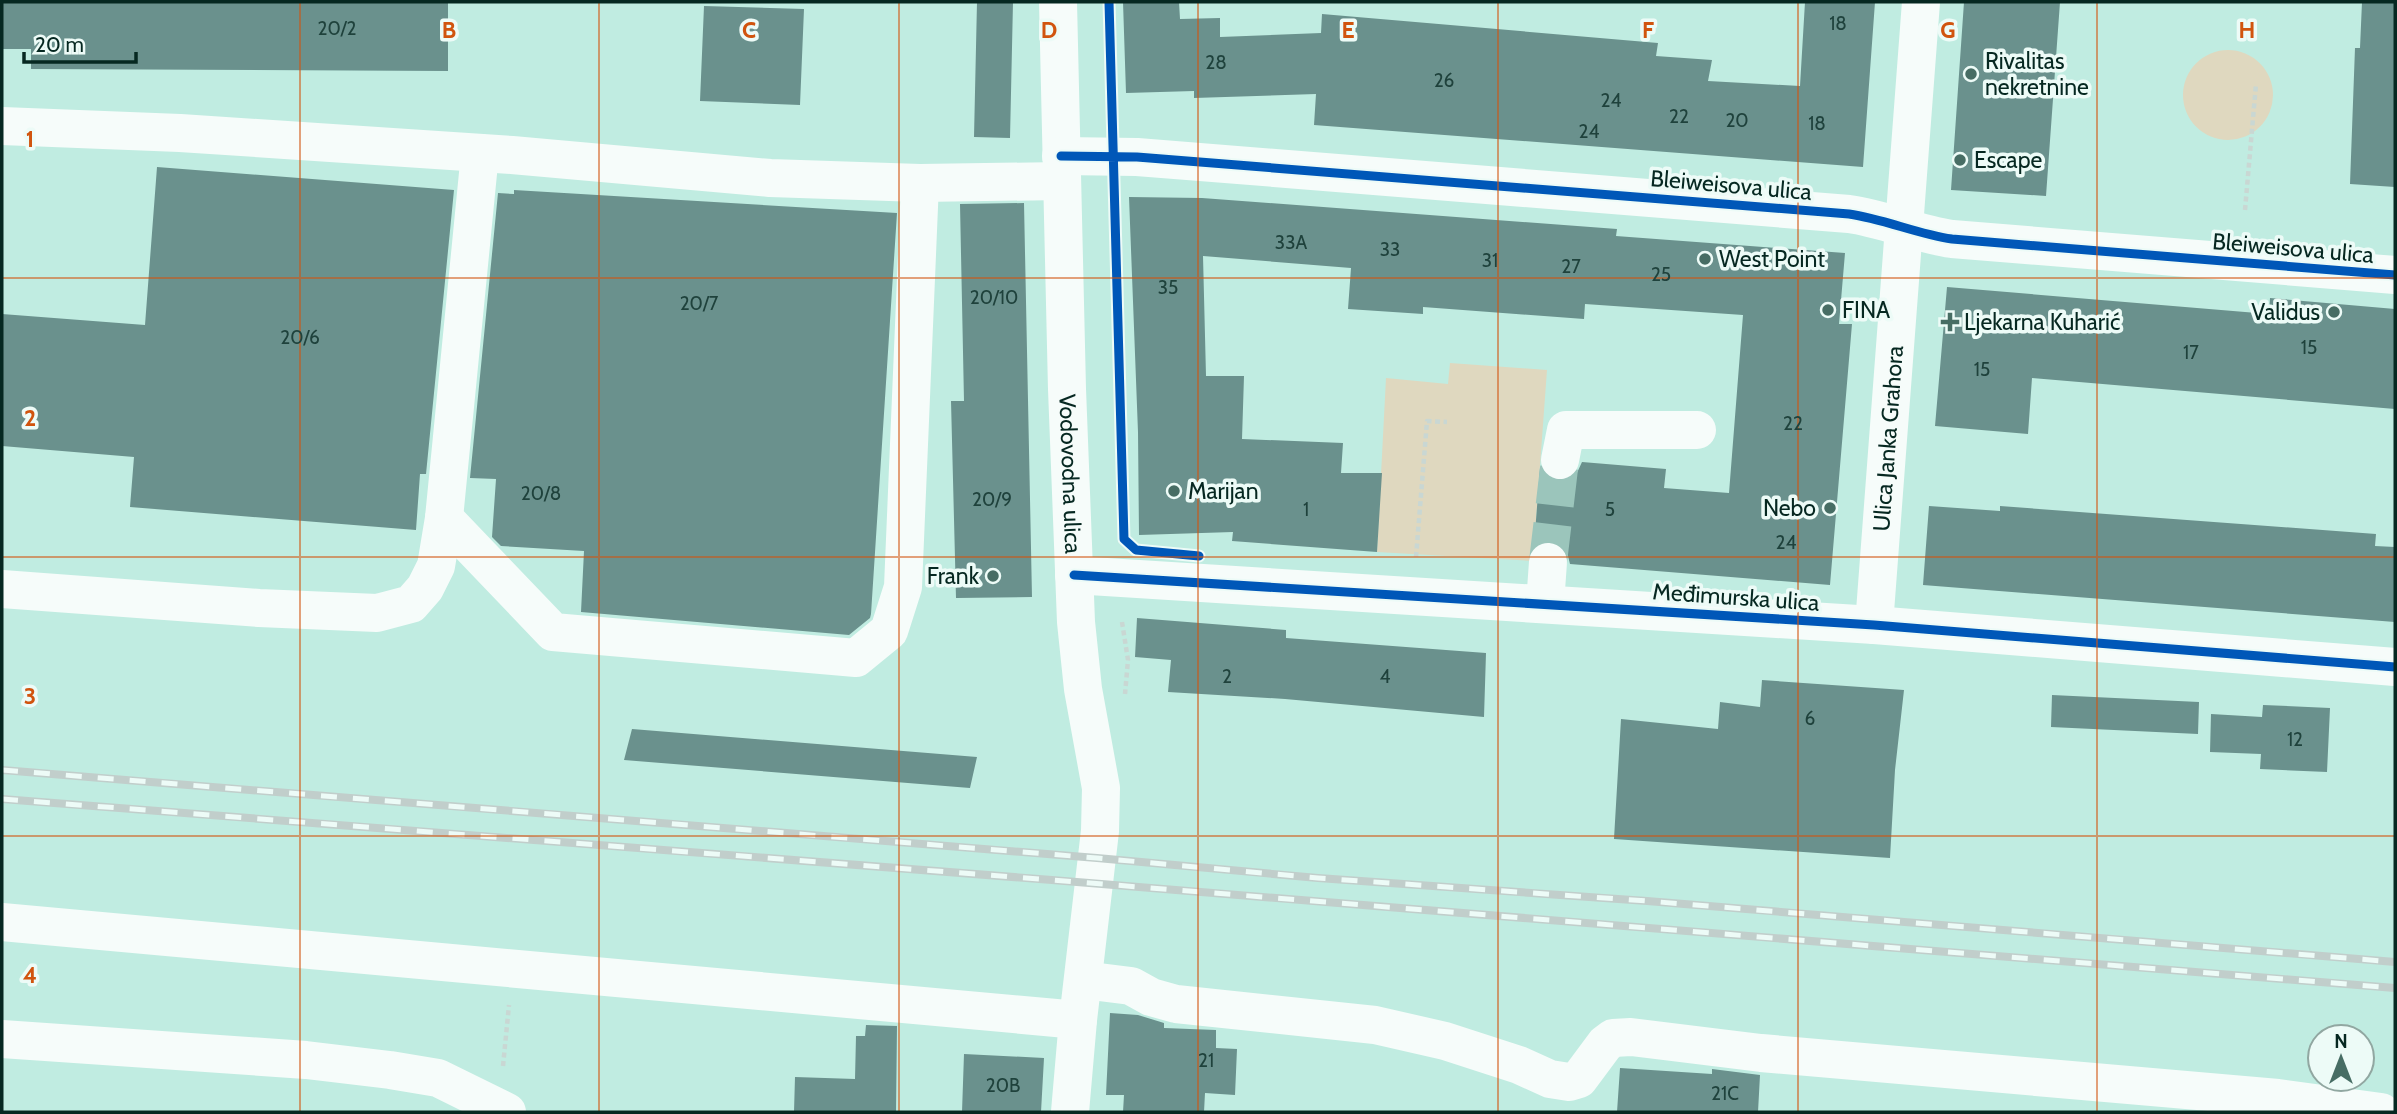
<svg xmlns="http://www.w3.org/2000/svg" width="2397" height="1114" viewBox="0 0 2397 1114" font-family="Cabin,sans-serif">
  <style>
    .green { fill: #dfd8bf }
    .building { fill: #6a918d }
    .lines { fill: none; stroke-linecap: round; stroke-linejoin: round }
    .minor-tunnel { stroke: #9bc5bb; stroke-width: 38; stroke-dasharray: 38 19; stroke-linecap: butt }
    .path { stroke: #c9d7d3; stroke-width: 4.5; stroke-dasharray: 5 3.5; stroke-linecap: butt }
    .minor { stroke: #f6fcfa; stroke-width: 38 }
    .rail-casing { stroke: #c1cecb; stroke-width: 8 }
    .rail { stroke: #edfbf7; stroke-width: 5; stroke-dasharray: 16; stroke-linecap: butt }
    .cycleway-casing { stroke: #edfbf7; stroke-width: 13 }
    .cycleway { stroke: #0057b8; stroke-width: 9 }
    .grid { fill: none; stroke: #d1540e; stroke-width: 2; stroke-opacity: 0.55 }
    .poi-dot { fill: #476d64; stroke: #edfbf7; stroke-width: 2.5 }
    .labels { text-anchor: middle; stroke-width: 7; stroke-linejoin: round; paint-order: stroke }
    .number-label { font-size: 19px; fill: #1f423c }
    .poi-label { font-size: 23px; fill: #062821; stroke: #edfbf7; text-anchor: start }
    .street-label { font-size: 23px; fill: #062821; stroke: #edfbf7 }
    .grid-label { font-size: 23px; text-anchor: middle; font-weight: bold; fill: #d1540e; stroke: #edfbf7; stroke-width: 7; stroke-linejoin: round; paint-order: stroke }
  </style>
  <rect width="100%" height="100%" fill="#c0ece1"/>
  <!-- green -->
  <path class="green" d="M2183 95a45 45 0 1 1 90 0a45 45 0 1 1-90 0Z
    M1450 363 1547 370 1533 561 1377 552 1386 378 1448 384Z"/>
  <!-- building -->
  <path class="building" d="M2 2H448V71L31 69V49H2Z
    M977 2H1013L1010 138 974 137Z
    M1123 2H1179L1180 19 1220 18V37L1321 33 1322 14 1658 43 1656 56 1712 60 1708 81 1800 86 1805 2H1875L1863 167 1314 125 1316 94 1194 98V91L1126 93Z
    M1964 2H2060L2046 196 1951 190Z
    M2362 2H2395V187L2350 184 2355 48H2360Z
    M704 6 804 9 800 105 700 101Z
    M157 167 454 190 426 474H420L416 530 130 507 134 457 2 446V314L145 325Z
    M514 190 897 213 871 614 870 618 849 635 581 612 584 551 501 546 492 537 496 479 470 478 498 193 514 194Z
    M1129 197 1202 198 1617 229 1616 236 1845 253 1839 324H1852L1830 585 1570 564 1567 552 1560 544 1549 540 1539 542 1534 546 1540 468 1546 477 1556 481 1568 480 1576 475 1582 462 1666 469 1664 488 1729 493 1743 315 1585 304 1584 319 1423 307V314L1348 309 1351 268 1203 256 1206 376H1244L1242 439 1343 443 1341 473H1382L1377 552 1232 541 1233 532 1139 535 1138 432Z
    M1024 203 1032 597 956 598 951 401H964L960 204Z
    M1947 287 2269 314 2270 298 2395 309V409L2032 378 2028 434 1935 426Z
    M1929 506 2000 511V506L2376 534 2375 546 2395 547V622L1923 585Z
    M1137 618 1286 630V638L1486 653 1484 717 1285 699 1168 692 1171 660 1135 657Z
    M1762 680 1904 690 1895 770 1890 858 1614 839 1621 719 1718 729 1720 702 1760 707Z
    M2052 695 2199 702 2198 734 2051 727Z
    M2263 705 2330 708 2327 772 2260 769 2261 754 2210 752 2211 714 2262 717Z
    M632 729 977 757 970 788 624 760Z
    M1110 1013 1138 1015 1164 1023V1028L1216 1030V1048L1237 1049 1235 1095 1205 1093 1204 1112H1123L1124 1095H1106Z
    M866 1025 897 1026 896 1112H794L795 1077 855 1079 856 1036H865Z
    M964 1054 1044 1058 1041 1112H962Z
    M1620 1068 1712 1074V1069L1760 1075 1758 1112H1617Z"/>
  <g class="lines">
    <!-- minor-tunnel -->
    <path class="minor-tunnel" d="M1548 562 1560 460"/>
    <!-- path -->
    <path class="path" d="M2245 210 2256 84
      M1416 557 1427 421 1447 422
      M1122 622 1128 660 1125 694
      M503 1066 509 1005"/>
    <!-- minor -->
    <g class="minor">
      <path id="s1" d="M1058 2 1067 389 1076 622 1083 689 1101 788 1100 831 1078 1020 1070 1112"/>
      <path d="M2 126 180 133 512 155 770 178 920 183 1062 181"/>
      <path d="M1061 156 1137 157 1849 214C1884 219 1917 234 1952 239L2395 275"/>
      <path d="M1560 460 1566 430H1697"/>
      <path d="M444 518 553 632 856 658 889 631 903 587 920 183"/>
      <path d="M1074 575 1874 625 2395 667"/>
      <path d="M2 589 259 608 377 613 411 604 425 588 436 566 444 518 480 153"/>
      <path d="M1545 604 1548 562"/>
      <path id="s2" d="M1874 625 1921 2"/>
      <path d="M2 922 1078 1020"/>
      <path d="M1083 980 1131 986 1151 997 1176 1004 1375 1025 1445 1041 1519 1065 1550 1079 1569 1082 1579 1079 1605 1044 1613 1038 1631 1037 1761 1053 2278 1098 2381 1112"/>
      <path d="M2 1039 306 1060 390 1070 438 1078 507 1112"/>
    </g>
    <!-- rail casing -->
    <g class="rail-casing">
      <path id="rail" d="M2 770 1097 858 1318 878 1647 901 2395 962
        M2 799 1052 880 2395 988"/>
    </g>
    <!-- rail -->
    <use href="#rail" class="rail"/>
    <!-- cycleway casing -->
    <g class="cycleway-casing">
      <path id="cycleway" d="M1109 2 1124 539 1136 550 1199 556
        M1061 156 1137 157 1849 214C1884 219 1917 234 1952 239L2395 275
        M1074 575 1874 625 2395 667"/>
    </g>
    <!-- cycleway -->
    <use href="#cycleway" class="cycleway"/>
  </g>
  <!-- grid -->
  <path class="grid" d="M300 2V1112M599 2V1112M899 2V1112M1198 2V1112M1498 2V1112M1798 2V1112M2097 2V1112M2 278H2395M2 557H2395M2 836H2395"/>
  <!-- markers -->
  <g class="poi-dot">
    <circle cx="1971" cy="74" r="7"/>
    <circle cx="1960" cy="160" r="7"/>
    <circle cx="1705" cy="259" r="7"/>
    <circle cx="1828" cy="310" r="7"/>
    <circle cx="2334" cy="312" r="7"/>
    <path d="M1946.5 311.5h7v7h7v7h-7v7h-7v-7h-7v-7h7z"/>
    <circle cx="1174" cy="491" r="7"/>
    <circle cx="1830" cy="508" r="7"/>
    <circle cx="993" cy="576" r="7"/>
  </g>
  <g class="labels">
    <!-- number labels -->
    <g class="number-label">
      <text x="1838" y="30">18</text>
      <text x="337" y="35">20/2</text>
      <text x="1216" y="69">28</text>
      <text x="1444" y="87">26</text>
      <text x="1611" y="107">24</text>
      <text x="1679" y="123">22</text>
      <text x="1737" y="127">20</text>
      <text x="1817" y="130">18</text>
      <text x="1589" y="138">24</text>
      <text x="1291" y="249">33A</text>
      <text x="1390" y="256">33</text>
      <text x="1490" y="267">31</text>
      <text x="1571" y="273">27</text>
      <text x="1661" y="281">25</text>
      <text x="1168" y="294">35</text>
      <text x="994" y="304">20/10</text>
      <text x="699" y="310">20/7</text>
      <text x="300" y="344">20/6</text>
      <text x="2309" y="354">15</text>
      <text x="2191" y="359">17</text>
      <text x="1982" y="376">15</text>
      <text x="1793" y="430">22</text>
      <text x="541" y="500">20/8</text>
      <text x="992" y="506">20/9</text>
      <text x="1306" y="516">1</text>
      <text x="1610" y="516">5</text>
      <text x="1786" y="549">24</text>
      <text x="1227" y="683">2</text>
      <text x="1385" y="683">4</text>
      <text x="1810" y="725">6</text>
      <text x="2295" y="746">12</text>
      <text x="1206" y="1067">21</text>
      <text x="1003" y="1092">20B</text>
      <text x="1725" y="1100">21C</text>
    </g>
    <!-- poi labels -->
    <g class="poi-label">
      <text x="1985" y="69">Rivalitas<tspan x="1985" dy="26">nekretnine</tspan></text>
      <text x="1974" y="168">Escape</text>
      <text x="1719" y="267">West Point</text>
      <text x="1842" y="318">FINA</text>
      <text x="2320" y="320" text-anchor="end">Validus</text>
      <text x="1964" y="330">Ljekarna Kuharić</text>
      <text x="1188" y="499">Marijan</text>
      <text x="1816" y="516" text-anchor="end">Nebo</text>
      <text x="979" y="584" text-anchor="end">Frank</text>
    </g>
    <!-- street labels -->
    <g class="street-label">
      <text transform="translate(1731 185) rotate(5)" y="8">Bleiweisova ulica</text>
      <text transform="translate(2293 248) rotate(5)" y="8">Bleiweisova ulica</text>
      <text dy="8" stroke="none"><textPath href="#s2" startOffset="187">Ulica Janka Grahora</textPath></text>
      <text dy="8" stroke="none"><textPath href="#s1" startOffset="472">Vodovodna ulica</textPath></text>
      <text transform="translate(1736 597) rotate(4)" y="8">Međimurska ulica</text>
    </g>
  </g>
  <g class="grid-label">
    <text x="449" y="38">B</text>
    <text x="749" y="38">C</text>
    <text x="1049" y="38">D</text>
    <text x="1348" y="38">E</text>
    <text x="1648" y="38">F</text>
    <text x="1948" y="38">G</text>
    <text x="2247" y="38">H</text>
    <text x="30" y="147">1</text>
    <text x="30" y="426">2</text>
    <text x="30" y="704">3</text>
    <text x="30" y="983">4</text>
  </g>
  <!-- border -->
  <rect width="2397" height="1114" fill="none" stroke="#062821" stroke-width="7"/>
  <!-- north arrow -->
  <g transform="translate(2341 1058)"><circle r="33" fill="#edfbf7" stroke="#91a7a1" stroke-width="2"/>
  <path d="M0-5L12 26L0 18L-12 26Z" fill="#476d64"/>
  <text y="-10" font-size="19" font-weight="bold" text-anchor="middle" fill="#062821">N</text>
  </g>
  <!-- scale -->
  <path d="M24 52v10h112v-10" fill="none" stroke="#062821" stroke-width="3.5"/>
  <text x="35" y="52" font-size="21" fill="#062821" stroke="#edfbf7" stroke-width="5" paint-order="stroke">20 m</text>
</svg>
